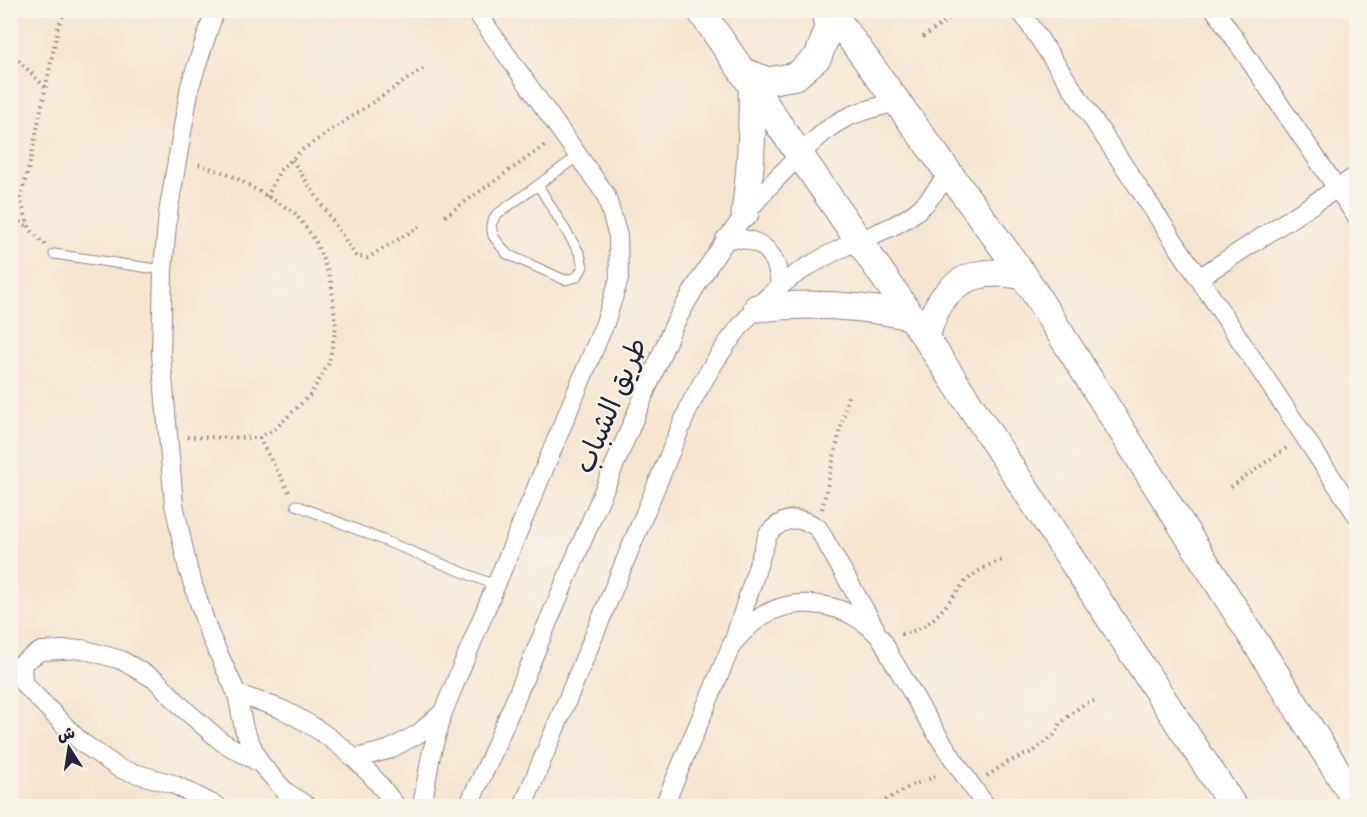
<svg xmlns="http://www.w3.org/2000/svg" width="1367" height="817" viewBox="0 0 1367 817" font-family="Caveat,'Playpen Sans Arabic',sans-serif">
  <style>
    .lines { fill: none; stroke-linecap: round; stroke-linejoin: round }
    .lane-casing { stroke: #8c8485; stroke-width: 11 }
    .street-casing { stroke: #8c8485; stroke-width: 20 }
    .secondary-casing { stroke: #8c8485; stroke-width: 29 }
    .path { stroke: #8c8485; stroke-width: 4; stroke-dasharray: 1.5 4.5; stroke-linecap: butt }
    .lane { stroke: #fff; stroke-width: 9 }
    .street { stroke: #fff; stroke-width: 18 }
    .secondary { stroke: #fff; stroke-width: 27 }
    .labels { text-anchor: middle; stroke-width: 5; stroke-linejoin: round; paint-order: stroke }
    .street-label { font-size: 28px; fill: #22223b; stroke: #f7f3e8 }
  </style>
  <rect width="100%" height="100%" fill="#f7f3e8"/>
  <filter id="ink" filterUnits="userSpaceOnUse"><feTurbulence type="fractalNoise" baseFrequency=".0167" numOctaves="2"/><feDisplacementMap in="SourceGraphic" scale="12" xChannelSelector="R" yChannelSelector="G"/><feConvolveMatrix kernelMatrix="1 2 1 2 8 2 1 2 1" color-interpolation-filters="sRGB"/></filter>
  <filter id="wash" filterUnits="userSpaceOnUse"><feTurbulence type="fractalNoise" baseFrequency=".008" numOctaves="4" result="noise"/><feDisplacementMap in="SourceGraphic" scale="24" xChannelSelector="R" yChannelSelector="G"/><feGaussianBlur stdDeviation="1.35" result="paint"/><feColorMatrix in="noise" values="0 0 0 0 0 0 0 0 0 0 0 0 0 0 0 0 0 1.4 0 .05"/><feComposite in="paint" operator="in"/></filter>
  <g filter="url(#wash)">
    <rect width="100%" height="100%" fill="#f5e5cf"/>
  </g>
  <g filter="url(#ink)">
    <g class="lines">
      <!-- lane casing -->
      <g class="lane-casing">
        <path id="lane" d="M538 185 496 215 491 225 493 236 507 254 565 280 577 277 583 267 580 254 538 185 578 156
          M54 254 163 270
          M296 505 497 586"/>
      </g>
      <!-- street casing -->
      <g class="street-casing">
        <path id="street" d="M215 10 190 86 168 213 163 270 161 354 174 504 188 569 209 633 237 694 244 729 260 763 285 791 307 806
          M1020 10 1356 514
          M1215 10 1356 216
          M725 239C760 235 778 252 780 286
          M1199 278 1356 176
          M734 640 768 534C783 517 799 515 818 528L875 628
          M237 694C251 699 267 703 281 709 328 731 366 764 396 806
          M356 758 388 750 418 734 443 712
          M217 806 173 784 120 769 81 742 23 683 22 663 41 651 82 649 121 660 156 680 184 709 222 742 260 763
          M422 806 431 755 443 712 605 323 619 279 618 236 606 195 475 10
          M468 806 490 759 673 327C705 266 742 211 792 163 807 148 821 132 840 121 858 111 878 107 897 102
          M523 806 690 405C718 351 754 299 807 267 824 257 842 247 860 240 880 232 899 225 917 211 930 201 939 186 949 173
          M664 806 732 644C741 634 750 624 762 616 799 593 850 604 879 636 884 641 887 649 890 656 900 672 909 687 918 703 939 739 962 773 986 806"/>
      </g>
      <!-- secondary casing -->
      <g class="secondary-casing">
        <path id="secondary" d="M700 10 926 338 1233 806
          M830 10 1024 276 1356 801
          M742 71 768 81 796 76 818 57 828 30 825 10
          M745 213C751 170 753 128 752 84
          M757 308C810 302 859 305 911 316
          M926 338C939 284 971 265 1024 276"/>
      </g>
      <!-- path -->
      <path class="path" d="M923 37 962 10
        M10 52 46 88
        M292 160 356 256 367 258 422 225
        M267 197 280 170 302 150 424 68
        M10 215 30 228
        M445 216 547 144
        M45 245 30 229 20 199 29 167 58 28 65 10
        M187 437 259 438 275 429 311 394 329 363 336 327 331 280 315 240 294 212 231 175 195 163
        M259 438 289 492
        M1231 487 1289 446
        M822 509 849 392
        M901 634C934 629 945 604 965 582 976 571 990 564 1005 559
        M987 776 1008 762 1034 751 1054 735 1061 723 1072 713 1084 704 1097 700
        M875 806 913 785 939 775"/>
      <!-- lane -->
      <use href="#lane" class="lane"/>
      <!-- street -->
      <use href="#street" class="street"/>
      <!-- secondary -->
      <use href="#secondary" class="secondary"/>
    </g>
  </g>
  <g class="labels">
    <!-- street labels -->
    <g class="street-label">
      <text transform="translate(610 405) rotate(-67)" y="10">طريق الشباب</text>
    </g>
  </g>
  <!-- margin -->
  <rect width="1367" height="817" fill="none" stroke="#f7f3e8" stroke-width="36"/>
  <!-- north arrow -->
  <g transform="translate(69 748) rotate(348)" stroke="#f7f3e8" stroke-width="4.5" paint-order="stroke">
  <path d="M0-4.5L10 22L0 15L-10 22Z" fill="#22223b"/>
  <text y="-9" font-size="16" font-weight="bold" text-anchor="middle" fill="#22223b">ش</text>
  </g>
</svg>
